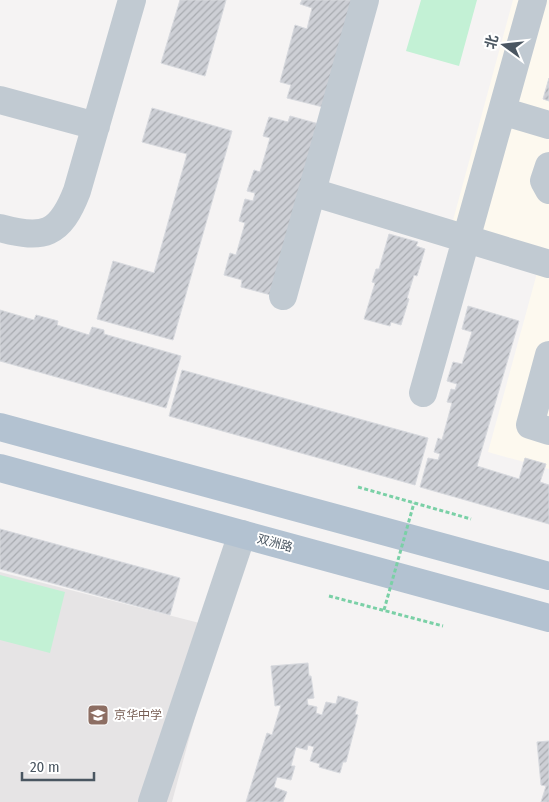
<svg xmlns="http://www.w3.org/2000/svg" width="549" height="802" viewBox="0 0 549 802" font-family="'Fira Sans Condensed','Noto Sans SC',sans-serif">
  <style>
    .commercial { fill: #fdf9ef }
    .education { fill: #e6e4e5 }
    .pitch { fill: #c3f1d5 }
    .building { fill: url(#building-hatch); stroke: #d7d9de }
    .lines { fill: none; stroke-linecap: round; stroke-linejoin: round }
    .path { stroke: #7ad0a6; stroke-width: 3; stroke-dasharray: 4 2.5; stroke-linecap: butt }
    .minor { stroke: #c1cad2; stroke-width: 28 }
    .major { stroke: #b3c2d1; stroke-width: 28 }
    .path-bridge { stroke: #7ad0a6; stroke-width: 3; stroke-dasharray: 4 2.5; stroke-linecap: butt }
    .labels { text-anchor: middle; stroke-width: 4; stroke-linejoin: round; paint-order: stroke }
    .street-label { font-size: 12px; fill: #4a5661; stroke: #fff }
    .education-label { font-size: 12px; fill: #785e54; stroke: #fff; text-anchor: start }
  </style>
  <defs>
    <pattern id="building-hatch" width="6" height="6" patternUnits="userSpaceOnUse" patternTransform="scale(1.25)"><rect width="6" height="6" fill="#cdcfd5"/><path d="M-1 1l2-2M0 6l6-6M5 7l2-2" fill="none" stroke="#a8abb0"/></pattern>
  </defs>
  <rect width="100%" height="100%" fill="#f5f3f3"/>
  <!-- commercial -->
  <path class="commercial" d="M513 0H549V469L488 452 537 273 446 246Z"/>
  <!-- education -->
  <path class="education" d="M0 572 219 628 172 802H0Z"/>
  <!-- pitch -->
  <path class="pitch" d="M421 0H477L459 66 406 51Z
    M0 575 65 592 50 653 0 640Z"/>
  <!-- building -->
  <path class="building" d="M180 0H226L205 76 161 63Z
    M302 0H352L323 107 287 98 291 85 280 82 295 25 307 29 312 8 300 4Z
    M549 78V101L543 99Z
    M152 108 232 131 173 340 97 319 113 261 154 273 187 154 142 142Z
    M290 116 319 124 271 295 241 287 242 280 224 275 230 253 236 255 245 223 239 221 245 199 253 201 255 193 247 191 254 170 260 172 270 138 263 136 269 117 288 122Z
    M389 234 418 242 416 246 425 249 417 276 414 275 407 298 409 299 401 325 391 322 390 326 364 319 375 283 372 282 376 269H379Z
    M468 306 519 321 477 466 519 479 525 458 546 464 540 482 549 485V524L420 487 428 458 438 460 440 454 434 452 438 438 442 440 452 403 447 402 451 389 455 390 457 384 447 381 453 362 462 364 472 332 462 329Z
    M0 310 34 320 36 315 58 321 57 325 89 335 92 327 104 330V334L181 356 166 408 0 361Z
    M182 370 428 438 415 485 169 416Z
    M0 529 180 578 170 615 0 569Z
    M308 663 309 676H311L314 698 307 699 308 705 317 707 316 713 322 715 326 702 336 704 338 696 358 702 355 714 358 715 346 762H343L340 773 319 767 320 764 310 761 314 747 308 745 307 750 296 747 291 766H295L291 780 277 777 274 787 287 792 283 802H246L267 733 272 735 281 705 275 706 271 666Z
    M549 741V802H541L546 786 541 785 537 742Z"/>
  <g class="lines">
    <!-- path -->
    <path class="path" d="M358 487 471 519
      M329 596 443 626"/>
    <!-- minor -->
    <path class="minor" d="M0 100 96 126
      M502 111 549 125
      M549 166 544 181 549 190
      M312 192 549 264
      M0 228C44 240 60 235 77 191L132 0
      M283 296 365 0
      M549 355 530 425 549 431
      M423 393 533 0
      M152 802 242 534"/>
    <!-- major -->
    <path class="major" d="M0 427 549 576
      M0 468 549 618"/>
    <!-- path-bridge -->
    <path class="path-bridge" d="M384 610 414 503"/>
  </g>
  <!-- icons -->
  <defs>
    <g id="school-square" transform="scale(1.125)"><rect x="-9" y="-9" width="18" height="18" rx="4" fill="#8d6e63" stroke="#fff"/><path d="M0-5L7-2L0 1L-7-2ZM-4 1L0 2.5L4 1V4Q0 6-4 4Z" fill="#fff"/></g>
  </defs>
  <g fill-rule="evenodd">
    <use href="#school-square" x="98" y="715"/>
  </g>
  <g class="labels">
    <!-- street labels -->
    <g class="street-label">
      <text transform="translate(275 543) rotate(15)" y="4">双洲路</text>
    </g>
    <!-- education labels -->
    <g class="education-label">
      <text x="114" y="719">京华中学</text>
    </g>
  </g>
  <!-- north arrow -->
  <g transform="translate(504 45) rotate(285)" stroke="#ffffff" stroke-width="4" paint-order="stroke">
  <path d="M0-4L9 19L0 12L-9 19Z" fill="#4a5661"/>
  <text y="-8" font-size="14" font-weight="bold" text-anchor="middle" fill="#4a5661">北</text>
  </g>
  <!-- scale -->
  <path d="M22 772v8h72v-8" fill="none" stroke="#4a5661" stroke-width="2.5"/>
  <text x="30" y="772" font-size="15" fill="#4a5661" stroke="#ffffff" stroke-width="4" paint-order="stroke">20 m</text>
</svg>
